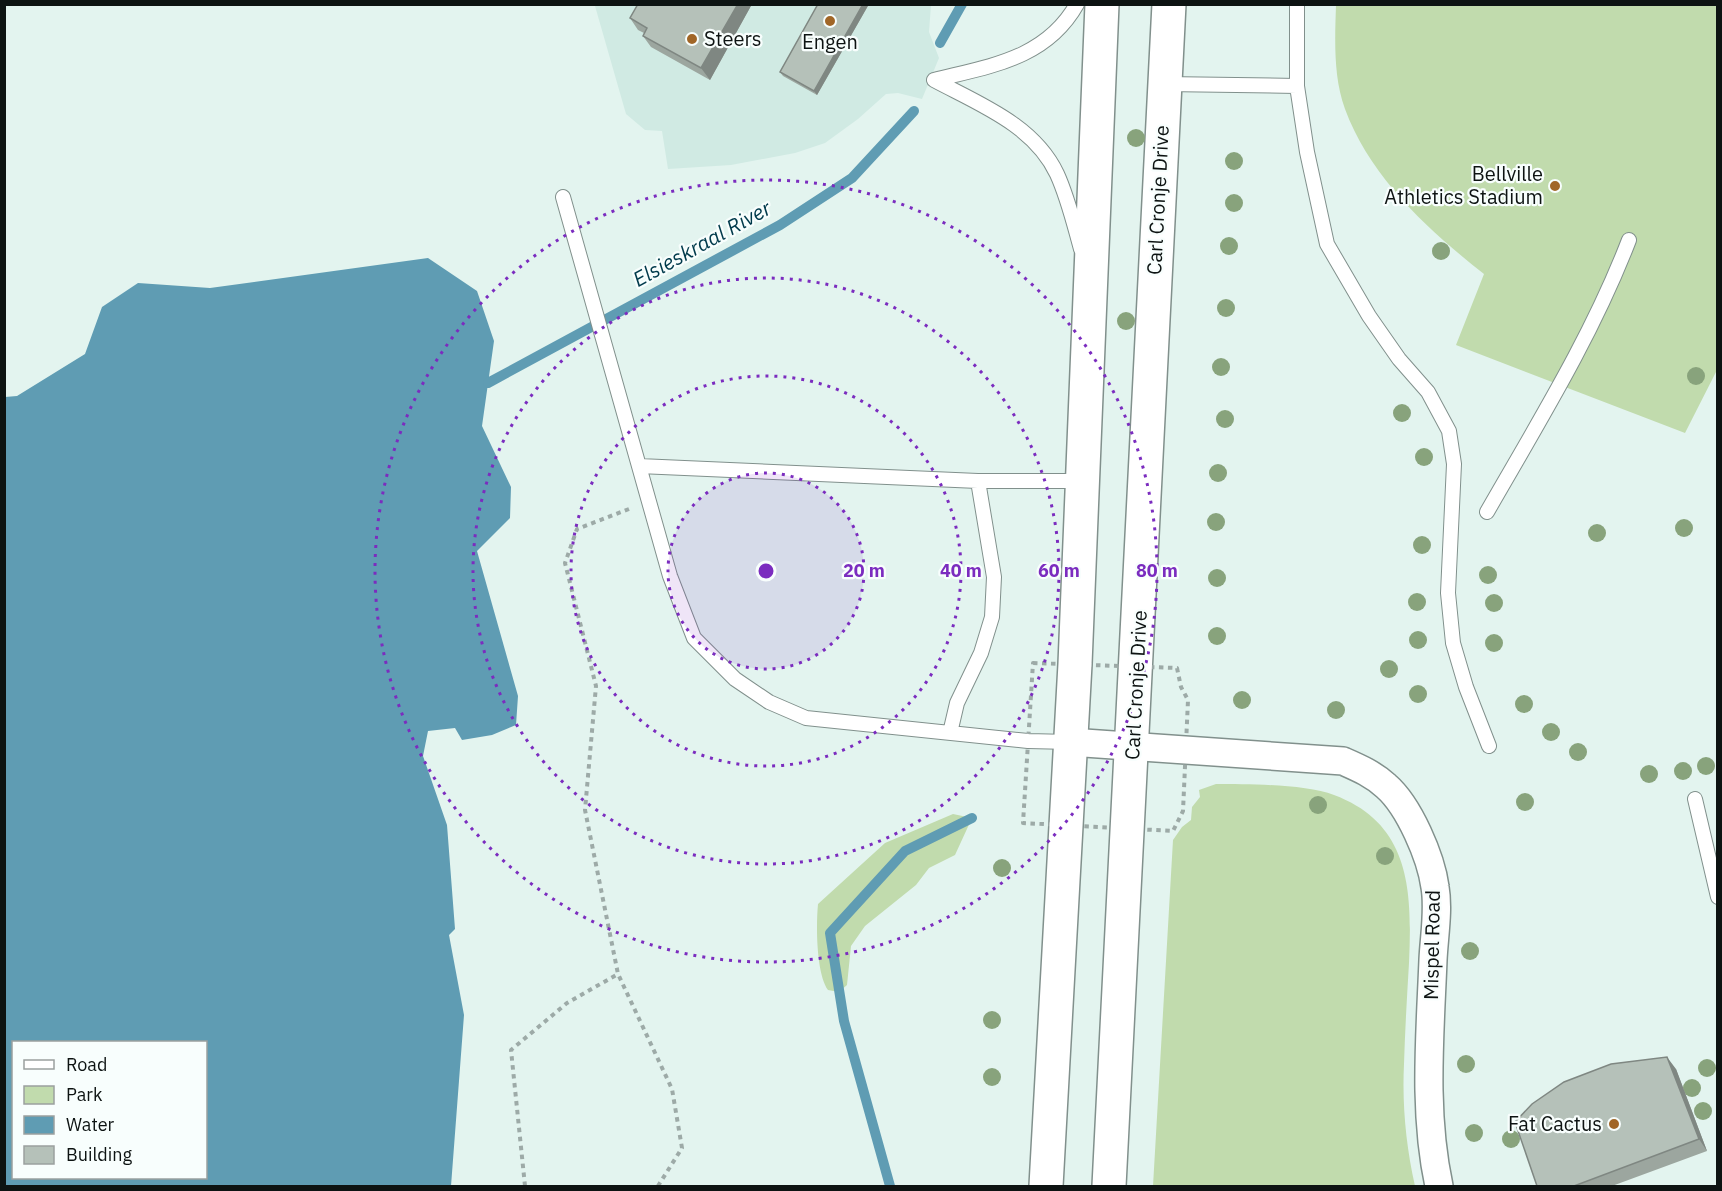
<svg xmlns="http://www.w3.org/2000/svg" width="1722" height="1191" viewBox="0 0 1722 1191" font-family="'IBM Plex Sans',sans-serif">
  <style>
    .built { fill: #d0eae3 }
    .green { fill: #c1dbad }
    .water { fill: #5f9cb3; fill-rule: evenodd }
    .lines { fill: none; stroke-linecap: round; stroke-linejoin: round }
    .stream { stroke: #5f9cb3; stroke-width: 10 }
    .lane-casing { stroke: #81908c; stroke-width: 16 }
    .street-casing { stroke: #81908c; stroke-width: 30 }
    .secondary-casing { stroke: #81908c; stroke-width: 36 }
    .path { stroke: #9daaa7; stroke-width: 4; stroke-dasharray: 4.5 4.5; stroke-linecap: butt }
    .lane { stroke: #fff; stroke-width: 14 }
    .street { stroke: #fff; stroke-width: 27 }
    .secondary { stroke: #fff; stroke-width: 33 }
    .tree { fill: #88a37c }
    .wall { fill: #9ca69f }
    .shaded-wall { fill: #7f8782 }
    .building { fill: #b5c1b9; stroke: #7f8782; stroke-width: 1.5 }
    .ring { fill: none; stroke: #7b2cbf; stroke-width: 3; stroke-dasharray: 3 6 }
    .poi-dot { fill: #a16627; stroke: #f8fefd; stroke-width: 2 }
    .labels { text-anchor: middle; stroke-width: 4.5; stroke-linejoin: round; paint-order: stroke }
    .poi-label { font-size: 20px; fill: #0d1312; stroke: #f8fefd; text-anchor: end }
    .street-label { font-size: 20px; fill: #0d1312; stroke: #f8fefd }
    .water-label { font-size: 21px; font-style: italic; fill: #003a4b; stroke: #f8fefd }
    .centre { fill: #7b2cbf; stroke: #f8fefd; stroke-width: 3 }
    .ring-label { font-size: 18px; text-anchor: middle; font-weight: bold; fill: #7b2cbf; stroke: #f8fefd; stroke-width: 4.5; stroke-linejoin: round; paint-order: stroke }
  </style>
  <rect width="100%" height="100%" fill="#e3f4ef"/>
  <!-- built -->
  <path class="built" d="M603 4 931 5 929 32 939 58 922 99 898 93 886 94 858 119 825 143 795 153 731 165 668 169 662 131 645 130 626 114 595 6Z"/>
  <!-- green -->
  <path class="green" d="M1336 5H1717V370L1685 433 1456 345 1484 274C1428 230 1370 177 1345 109 1333 76 1335 38 1336 5Z
    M1216 784C1248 784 1305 784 1334 795 1412 824 1412 894 1409 963 1407 997 1405 1030 1404 1064 1402 1105 1406 1146 1415 1186H1153L1173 840 1182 827 1191 820 1192 807 1200 797 1199 790Z
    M953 814 972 818 955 855 929 868 916 885 865 926 851 946 847 985 839 992 828 990C816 973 816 925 818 904L885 843Z"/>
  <!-- water -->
  <path class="water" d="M428 258 477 291 494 341 482 426 511 487 510 518 477 551 518 696 516 725 492 735 462 740 455 728 428 731 423 756 447 825 455 929 449 935 464 1015 451 1186H5V397L17 396 85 354 102 307 138 283 210 288ZM14 1042H206V1178H14Z"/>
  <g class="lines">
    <!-- stream -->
    <path class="stream" d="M940 43 962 4
      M488 383 780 225 852 178 914 111
      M890 1186 844 1021 830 933 905 851 972 818"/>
    <!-- lane casing -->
    <g class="lane-casing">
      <path id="lane" d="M1297 4V86L1307 152 1327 244 1369 316 1399 359 1428 392 1449 431 1454 464 1448 593 1453 643 1466 687 1489 746
        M934 80C979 104 1034 125 1057 174 1068 198 1074 224 1081 249
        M934 80C990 66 1046 59 1077 4
        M1164 84 1297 86
        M563 197 670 576 694 638 735 679 769 702 806 718 1028 741 1070 742
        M639 466 978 481H1083
        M1487 512C1538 423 1592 336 1629 240
        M950 733 957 703 981 653 992 617 994 577 978 481
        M1695 799 1718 897"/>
    </g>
    <!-- street casing -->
    <g class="street-casing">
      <path id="street" d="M1070 742 1343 761C1359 768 1373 774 1386 786 1409 806 1431 857 1435 887 1439 910 1434 937 1433 960 1430 1036 1423 1112 1439 1186"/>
    </g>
    <!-- secondary casing -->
    <g class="secondary-casing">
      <path id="secondary" d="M1046 1186 1075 664 1102 4
        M1109 1186 1169 4"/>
    </g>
    <!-- path -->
    <path class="path" d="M629 509 577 529 565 563 596 686 585 810 618 974 672 1089 682 1148 658 1186
      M1033 663 1177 668 1181 687 1188 700 1183 811 1173 831 1023 823Z
      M525 1186 511 1050 567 1003 618 974"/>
    <!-- lane -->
    <use href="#lane" class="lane"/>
    <!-- street -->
    <use href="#street" class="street"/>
    <!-- secondary -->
    <use href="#secondary" class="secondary"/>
  </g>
  <!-- trees -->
  <g class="tree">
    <circle cx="1136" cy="138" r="9"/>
    <circle cx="1234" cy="161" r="9"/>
    <circle cx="1234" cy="203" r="9"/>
    <circle cx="1229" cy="246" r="9"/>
    <circle cx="1441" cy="251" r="9"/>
    <circle cx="1226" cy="308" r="9"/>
    <circle cx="1126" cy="321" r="9"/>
    <circle cx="1221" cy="367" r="9"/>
    <circle cx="1696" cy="376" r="9"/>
    <circle cx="1402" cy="413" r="9"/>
    <circle cx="1225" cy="419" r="9"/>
    <circle cx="1424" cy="457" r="9"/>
    <circle cx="1218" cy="473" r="9"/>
    <circle cx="1216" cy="522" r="9"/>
    <circle cx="1684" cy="528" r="9"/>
    <circle cx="1597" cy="533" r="9"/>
    <circle cx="1422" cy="545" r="9"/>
    <circle cx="1488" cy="575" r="9"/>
    <circle cx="1217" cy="578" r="9"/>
    <circle cx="1417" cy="602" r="9"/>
    <circle cx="1494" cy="603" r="9"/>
    <circle cx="1217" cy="636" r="9"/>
    <circle cx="1418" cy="640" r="9"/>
    <circle cx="1494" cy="643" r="9"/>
    <circle cx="1389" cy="669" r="9"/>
    <circle cx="1418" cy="694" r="9"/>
    <circle cx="1242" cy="700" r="9"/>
    <circle cx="1524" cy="704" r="9"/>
    <circle cx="1336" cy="710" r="9"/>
    <circle cx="1551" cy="732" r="9"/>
    <circle cx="1578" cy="752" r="9"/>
    <circle cx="1706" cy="766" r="9"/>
    <circle cx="1683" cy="771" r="9"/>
    <circle cx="1649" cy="774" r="9"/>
    <circle cx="1525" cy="802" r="9"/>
    <circle cx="1318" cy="805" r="9"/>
    <circle cx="1385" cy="856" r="9"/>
    <circle cx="1002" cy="868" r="9"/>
    <circle cx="1470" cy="951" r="9"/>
    <circle cx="992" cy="1020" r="9"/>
    <circle cx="1466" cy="1064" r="9"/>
    <circle cx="1707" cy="1068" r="9"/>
    <circle cx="992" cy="1077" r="9"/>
    <circle cx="1692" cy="1088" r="9"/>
    <circle cx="1703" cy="1111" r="9"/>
    <circle cx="1474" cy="1133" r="9"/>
    <circle cx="1511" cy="1139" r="9"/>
  </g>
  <!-- wall -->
  <path class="wall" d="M638 4H752L710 80 651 47 643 36 644 33 638 30 630 18Z
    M818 4H869L817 95 783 76 780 72Z
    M1676 1069 1707 1151 1612 1186H1537Z"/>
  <!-- shaded-wall -->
  <path class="shaded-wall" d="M738 4H752L710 80 701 68Z
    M863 4H869L817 95 814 91Z
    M1667 1057 1676 1069 1707 1151 1699 1139Z"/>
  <!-- building -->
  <path class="building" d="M638 4H738L701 68 643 36 647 28 630 18Z
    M818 4H863L814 91 780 72Z
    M1667 1057 1699 1139 1574 1186H1537L1515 1122 1532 1104 1564 1082 1611 1064Z"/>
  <!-- distance rings -->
  <circle cx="766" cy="571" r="98" fill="#7b2cbf" fill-opacity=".12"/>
  <g class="ring">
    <circle cx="766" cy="571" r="98"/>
    <circle cx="766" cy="571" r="195"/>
    <circle cx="766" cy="571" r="293"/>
    <circle cx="766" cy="571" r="391"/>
  </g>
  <!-- markers -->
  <g class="poi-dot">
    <circle cx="830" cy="21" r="6"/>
    <circle cx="692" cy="39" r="6"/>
    <circle cx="1555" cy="186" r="6"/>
    <circle cx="1614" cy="1124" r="6"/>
  </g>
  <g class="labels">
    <!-- poi labels -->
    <g class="poi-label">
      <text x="704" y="46" text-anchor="start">Steers</text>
      <text x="830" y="49" text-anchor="middle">Engen</text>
      <text x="1543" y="181">Bellville<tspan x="1543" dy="23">Athletics Stadium</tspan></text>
      <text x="1602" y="1131">Fat Cactus</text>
    </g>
    <!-- street labels -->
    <g class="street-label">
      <text transform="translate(1158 200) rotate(-87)" y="7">Carl Cronje Drive</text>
      <text transform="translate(1136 685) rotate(-87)" y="7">Carl Cronje Drive</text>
      <text transform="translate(1432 945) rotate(-89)" y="7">Mispel Road</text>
    </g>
    <!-- water labels -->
    <g class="water-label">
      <text transform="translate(702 244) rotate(-29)" y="7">Elsieskraal River</text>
    </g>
  </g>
  <circle cx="766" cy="571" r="9" class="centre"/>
  <g class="ring-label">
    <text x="864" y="577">20 m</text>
    <text x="961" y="577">40 m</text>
    <text x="1059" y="577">60 m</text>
    <text x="1157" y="577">80 m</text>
  </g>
  <!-- border -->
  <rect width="1722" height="1191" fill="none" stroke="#0d1312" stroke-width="12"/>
  <!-- legend -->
  <rect x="12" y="1041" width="195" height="138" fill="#f8fefd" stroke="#9aa09f" stroke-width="1.5"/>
  <rect x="24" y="1060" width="30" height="9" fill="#ffffff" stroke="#9aa09f" stroke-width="1.5"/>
  <text x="66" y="1071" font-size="18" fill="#0d1312">Road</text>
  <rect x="24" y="1086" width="30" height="18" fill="#c1dbad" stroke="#9aa09f" stroke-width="1.5"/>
  <text x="66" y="1101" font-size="18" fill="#0d1312">Park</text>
  <rect x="24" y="1116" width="30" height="18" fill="#5f9cb3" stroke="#9aa09f" stroke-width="1.5"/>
  <text x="66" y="1131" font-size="18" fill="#0d1312">Water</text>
  <rect x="24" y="1146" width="30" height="18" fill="#b5c1b9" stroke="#9aa09f" stroke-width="1.5"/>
  <text x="66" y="1161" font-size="18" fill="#0d1312">Building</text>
</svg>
